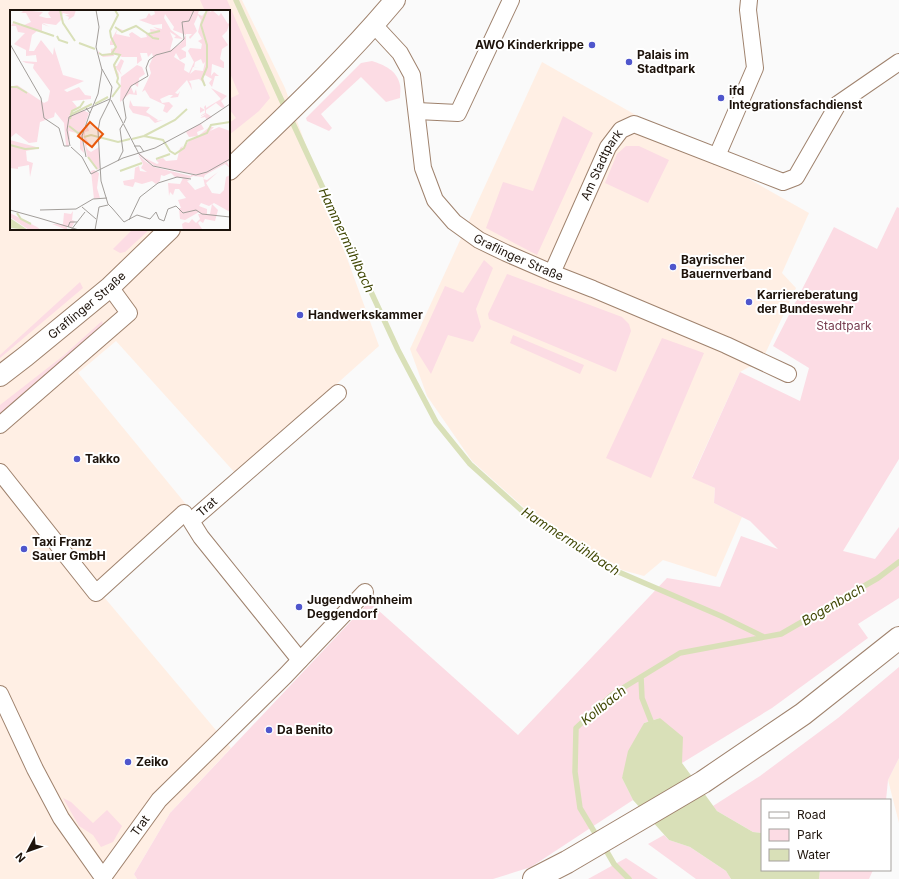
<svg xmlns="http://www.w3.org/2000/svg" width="899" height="879" viewBox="0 0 899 879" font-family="Inter,sans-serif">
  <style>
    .built { fill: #ffefe4; fill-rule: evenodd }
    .green { fill: #fcdce4 }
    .water { fill: #d9e0b8 }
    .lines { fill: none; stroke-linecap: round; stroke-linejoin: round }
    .stream { stroke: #d9e0b8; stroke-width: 5.5 }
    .minor-casing { stroke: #9f826d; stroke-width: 18 }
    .tertiary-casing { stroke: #9f826d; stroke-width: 22 }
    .trunk-casing { stroke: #9f826d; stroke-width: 24 }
    .minor { stroke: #fff; stroke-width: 16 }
    .tertiary { stroke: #fff; stroke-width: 20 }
    .trunk { stroke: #fff; stroke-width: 22 }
    .poi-dot { fill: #4f56cc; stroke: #fff; stroke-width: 1.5 }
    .labels { text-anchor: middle; stroke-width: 4; stroke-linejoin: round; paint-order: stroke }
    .poi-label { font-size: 12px; font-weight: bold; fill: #1d130b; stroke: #fff; text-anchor: start }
    .street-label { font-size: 12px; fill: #1d130b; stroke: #fff }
    .park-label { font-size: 12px; fill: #773d4f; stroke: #fff }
    .water-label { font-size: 13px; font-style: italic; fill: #424906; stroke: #fff }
    .inset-river { fill: none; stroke: #d9e0b8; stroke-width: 2 }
    .inset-road { fill: none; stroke: #a29e9a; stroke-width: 1 }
    .view { fill: #e8590c; fill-opacity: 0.15; stroke: #e8590c; stroke-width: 2 }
    .inset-edge { fill: none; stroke: #1d130b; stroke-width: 2 }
  </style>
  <rect width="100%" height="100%" fill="#fafafa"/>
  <!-- built -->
  <path class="built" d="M0 0H242L285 88 379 346 236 474 116 341 78 373 194 514 104 597 231 748 170 813 134 874 137 879H0ZM11 11H229V229H11Z
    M542 62 809 213 782 273 796 288 759 367H749L740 372 692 477 715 488 714 503 742 517 716 577 663 560 644 576 622 570 531 514 472 461 427 396 410 349Z
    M899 758V823L888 780Z"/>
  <!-- green -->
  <path class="green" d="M200 0H227L270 98 259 111 229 135V123L236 118 229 109V99L239 94 229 71V11H205Z
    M372 61C384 65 397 70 400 85 401 88 400 94 400 98L386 102 361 77 321 114 332 128 329 131 307 121 306 118 361 63Z
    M563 116 593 133 537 255 486 228 503 182 533 191Z
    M626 146H639L669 160 648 203 605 183 617 154Z
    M897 207 899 208V459L843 551 875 559 899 527V598L858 624 868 638 772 708 682 763 660 718 644 723 622 778 633 800 531 867 493 879H137L134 874 170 813 369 602 518 735 667 578 720 587 741 536 778 549 750 521 714 503 715 488 692 478 740 372 800 401 809 368 773 346 834 227 877 249Z
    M133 229H150L125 252 120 253 113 249Z
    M484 260 493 268 476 309 481 327 473 342 448 335 431 374 416 350 445 286 463 293Z
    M507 274 622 317 629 324 631 331 616 372 489 319 488 314Z
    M80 282 83 288 0 358V355Z
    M102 321 103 324 0 419V405L63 356Z
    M513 335 584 365 580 374 510 343Z
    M662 338 704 353 651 478 606 458Z
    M899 667V758L888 780 886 800H762V833L753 832 717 811 713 806 760 776 838 718Z
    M63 798 71 802 93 823 107 810 122 826 113 842 101 847 93 835 79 826Z
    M664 835 669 840 690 847 726 871 731 879H696L648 844Z
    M626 858 658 879H588Z
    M820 870H873L869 879H819Z"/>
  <!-- water -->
  <path class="water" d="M660 718 683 737 682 763 717 811 753 832 762 833V870H820L819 879H731L726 871 690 847 669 840 633 800 622 778 628 751 644 723Z"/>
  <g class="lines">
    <!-- stream -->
    <path class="stream" d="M236 0 286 110
      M290 117 398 350 436 422 470 464 529 517 607 567 721 616 764 637
      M641 677 642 698 651 721
      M598 838 580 808 575 772 576 728 613 694 680 653 781 634 878 578 899 562
      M603 845 614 864 629 879"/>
    <!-- minor casing -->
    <g class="minor-casing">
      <g id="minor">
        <path id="s1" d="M374 25 400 53 412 75 423 168 435 200 454 222 479 240 506 253 552 273 593 289 726 345 788 374"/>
        <path d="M417 111 458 113 511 0"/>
        <path d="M717 156 755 68 748 10 749 0"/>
        <path id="s2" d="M552 273 608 147 621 130 634 124 783 182 796 177 838 104 899 62"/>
        <path d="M0 425 129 313 110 287"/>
        <path d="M0 472 96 593 184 513"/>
        <path id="s3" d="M300 660 201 537 191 521 338 393"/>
        <path d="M0 694 35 769 61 818 104 879"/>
        <path id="s4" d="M104 876 159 800 285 676 365 592"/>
      </g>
    </g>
    <!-- tertiary casing -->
    <g class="tertiary-casing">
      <g id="tertiary">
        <path d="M229 170C286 115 344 61 395 0"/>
        <path id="s5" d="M0 376 26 356 110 287 170 229"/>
      </g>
    </g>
    <!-- trunk casing -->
    <g class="trunk-casing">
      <path id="trunk" d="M534 879 567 862 703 782 803 714 899 638"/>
    </g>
    <!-- minor -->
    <use href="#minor" class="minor"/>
    <!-- tertiary -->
    <use href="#tertiary" class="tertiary"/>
    <!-- trunk -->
    <use href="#trunk" class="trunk"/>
  </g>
  <!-- markers -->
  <g class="poi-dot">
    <circle cx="592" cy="45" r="4"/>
    <circle cx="629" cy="62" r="4"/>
    <circle cx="721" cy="98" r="4"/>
    <circle cx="673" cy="267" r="4"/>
    <circle cx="749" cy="302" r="4"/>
    <circle cx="300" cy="315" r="4"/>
    <circle cx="77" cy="459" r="4"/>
    <circle cx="24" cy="549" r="4"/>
    <circle cx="299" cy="607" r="4"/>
    <circle cx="269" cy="730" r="4"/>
    <circle cx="128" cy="762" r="4"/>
  </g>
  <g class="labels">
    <!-- poi labels -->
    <g class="poi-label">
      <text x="584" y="49" text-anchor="end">AWO Kinderkrippe</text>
      <text x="637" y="59">Palais im<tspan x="637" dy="14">Stadtpark</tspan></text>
      <text x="729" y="95">ifd<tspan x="729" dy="14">Integrationsfachdienst</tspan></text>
      <text x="681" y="264">Bayrischer<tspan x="681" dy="14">Bauernverband</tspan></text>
      <text x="757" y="299">Karriereberatung<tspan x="757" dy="14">der Bundeswehr</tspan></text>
      <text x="308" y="319">Handwerkskammer</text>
      <text x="85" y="463">Takko</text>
      <text x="32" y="546">Taxi Franz<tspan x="32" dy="14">Sauer GmbH</tspan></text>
      <text x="307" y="604">Jugendwohnheim<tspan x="307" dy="14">Deggendorf</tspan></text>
      <text x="277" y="734">Da Benito</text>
      <text x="136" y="766">Zeiko</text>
    </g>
    <!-- street labels -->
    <g class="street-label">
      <text dy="4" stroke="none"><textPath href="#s2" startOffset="119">Am Stadtpark</textPath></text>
      <text dy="4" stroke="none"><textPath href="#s1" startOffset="294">Graflinger Straße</textPath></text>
      <text dy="4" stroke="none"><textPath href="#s5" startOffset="112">Graflinger Straße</textPath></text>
      <text dy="4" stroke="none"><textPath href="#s3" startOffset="198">Trat</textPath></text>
      <text dy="4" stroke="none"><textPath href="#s4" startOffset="62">Trat</textPath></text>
    </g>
    <!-- park labels -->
    <g class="park-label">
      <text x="844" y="330">Stadtpark</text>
    </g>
    <!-- water labels -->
    <g class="water-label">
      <text transform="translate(347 240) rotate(65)" y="5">Hammermühlbach</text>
      <text transform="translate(571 541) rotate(33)" y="5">Hammermühlbach</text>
      <text transform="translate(833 604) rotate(-30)" y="5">Bogenbach</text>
      <text transform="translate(603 705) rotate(-39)" y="5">Kollbach</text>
    </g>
  </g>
  <!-- overview -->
  <g transform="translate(10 10)">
    <rect width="220" height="220" fill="#fafafa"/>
    <path d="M11 0 33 2 29 6 36 8H41L38 3 41 0H66L64 6 58 10 59 7 55 5H60L53 3 51 10 46 15 32 13 40 17 32 14V21L37 24 27 21 22 25 19 41H24L31 30 43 45 44 37 53 65 74 71 54 80 57 82 69 77 75 85 81 86V89L62 91 67 97 59 106 73 100 79 103 72 123 69 124H72L74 143 70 139V128L66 123 59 121 60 130 58 128 59 136H56L54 113 45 102 44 107 30 112 27 132 19 133 6 123 0 128V77L7 75 34 93 38 91 40 81 23 58 24 54 16 53 12 51 27 52 26 45 16 46V40L4 34 15 23 8 22 6 16H1L3 13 12 16 21 12 16 3H10L13 2ZM144 0H189L188 4 192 6 197 0 201 2 202 0 209 6 211 3 218 14 220 12 217 21 212 26 218 35 212 39 210 49 214 52V58H220H213L202 54 201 66 204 62 209 66H205L202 77 199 73 202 69 195 65 193 67 195 74 189 69 179 71 181 74 182 80 177 70 165 83 168 84 170 81 168 87 160 88 163 85H159L150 89 152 93 159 92 163 96 157 103 153 101 155 95 140 88 135 80 132 82 141 63 139 56 143 47 142 43 138 47 137 43H130L132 50 127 54V47H112L104 42V46L93 47 88 43V41L92 45 101 43V39L105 38V35H100V32L108 18 115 21 107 20 106 24 120 27 119 24 122 22 131 28 137 27 136 24 141 25 140 19 148 20 143 17 152 19V14L143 15 129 10 136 8 139 3 141 6 145 4ZM155 4 164 17 163 20 176 25 170 34 160 40 163 29 160 22 166 26 164 28 173 29 161 20 154 8ZM188 5 191 10 188 22 192 29 188 31 192 34 191 39 180 38 178 41 184 52 179 63 174 60 175 54 164 47 166 43 170 50 176 47V42L171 39 176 36V24H182L179 27 180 29 187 21 184 14ZM191 49 193 54 195 52 193 61 185 60 180 64 183 57 190 58 184 57 185 52ZM111 49 114 51 110 61 112 65 105 57 109 64 108 70 103 56 107 50 105 56H107ZM127 55 132 57 135 64 129 68 128 77 124 74 121 77 124 84 126 79 127 85 119 84 110 92 111 67ZM201 78 217 86 211 91 215 97 212 98 206 93 196 100V103L202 107 197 110 195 107 190 108 196 104 190 106 195 103V100L190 103V97L195 100 194 97 196 95V98L211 89ZM120 90 123 96 140 97 136 102 148 110 146 111 153 110 145 113 139 107 123 103 119 97ZM199 110 191 114 194 119 187 122 188 126 202 115 201 117H204L200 121 209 117 220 121V151L217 152 220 158 215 154 195 165 193 169 197 170 208 162 196 173 202 183 210 184 214 180 216 167 220 165V202L204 193 199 196 191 193 189 196 197 199V204H200L202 194 208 200 205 211 195 209 193 213 190 211 188 213 192 219 173 220 172 214 175 212 179 213 182 209 186 213 190 209 188 204H191L189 202 175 210 170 209 169 198H171L168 190 176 188 169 179H165L163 185 160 182 159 186 158 173 170 174 173 168 180 170 177 171 185 180 195 176 193 167 183 166 178 169 165 167 161 163 154 166 151 165 150 171 146 174 142 171 132 174 125 172 123 177 114 175 113 171 124 169 125 158 129 156 130 161 137 162 131 158 133 154 128 144 135 151 144 157 181 166V165H189L145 156 136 151 129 144 133 143 130 144 135 148 147 154 149 153 146 150 153 148 156 151 167 150 170 138 173 136 172 139 174 138 179 131 188 126 179 127 176 122 186 116ZM77 114 79 121 75 122V127L79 133 76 136 78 140 81 142 89 137 90 158 87 160 77 146 73 124ZM0 130 30 138 16 141 17 151 23 153 20 167 19 155 8 157V159L0 158ZM84 160 89 163 87 178 90 188 84 189 81 161ZM63 201 62 210 65 211 62 217H57V220L42 214H53L54 203 61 204ZM0 203 27 217 31 220H19L0 207Z" fill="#fcdce4" fill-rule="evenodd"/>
    <path d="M0 208 18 220 0 218Z" fill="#d9e0b8"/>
    <path class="inset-river" d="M50 0 53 13 65 31M3 12 44 26M105 17 112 22 126 16 138 24 150 21M138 24 143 28 149 29M47 26 49 30 58 33M69 33 85 39M89 43 92 45 103 44M195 76 192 69 197 57V35L191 15 197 0M0 77H7L17 83M102 87 110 76 107 72 108 68 104 55 110 45 102 43 106 37 101 27 100 21 108 5 105 0M85 94 98 87M60 105 82 94M60 109 62 101 70 97 74 91M59 116 68 123 73 122M134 126 165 110 177 99M74 127 81 125 108 132 120 129M122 129 134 126 153 130 160 141 165 144 174 138 177 131 197 123 201 115 220 112M0 135 15 139 29 138M78 147 87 159M146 149 160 144M110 161 132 153M7 203 11 209 21 214"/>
    <path class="inset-road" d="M0 34 31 88 34 108 49 118 54 136H59M92 59 102 77 100 90M100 90 90 110 88 121 91 171 98 194 102 198M101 90 129 144 143 156 186 165 197 162 220 149M76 98 80 103 88 84 92 60 86 37 89 17 86 0M114 113 116 108 113 90 121 76 138 66 136 58 139 50 146 45 161 41 174 29 172 12 179 11 184 0M190 114 220 94M60 136 57 120 59 107 100 89M124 136H130L134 142M61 137 72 147 81 164M76 147 72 126 80 103M108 151 113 141 110 119 113 114M81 164 113 148 145 138 190 114M72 197 86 209M102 198 114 212M0 200 29 208M30 200 66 199 83 189 97 188M29 208 69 220M119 210 130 187 148 173 167 167 181 169M114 212 127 205 140 209 146 202 149 209 154 211 158 199 166 196 173 203 186 200 192 204 220 207M58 217 60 212H67M61 220 75 202M85 220 89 197 98 195"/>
    <path class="view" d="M80 112 93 124 82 137 68 126Z"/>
    <rect width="220" height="220" class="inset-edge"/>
  </g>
  <!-- legend -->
  <rect x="761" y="799" width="130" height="72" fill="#ffffff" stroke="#a5a19d"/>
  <rect x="769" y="812" width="20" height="6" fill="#ffffff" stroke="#a5a19d"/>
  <text x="797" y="819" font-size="12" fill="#1d130b">Road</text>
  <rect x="769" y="829" width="20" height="12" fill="#fcdce4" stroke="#a5a19d"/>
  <text x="797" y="839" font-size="12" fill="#1d130b">Park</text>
  <rect x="769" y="849" width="20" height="12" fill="#d9e0b8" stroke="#a5a19d"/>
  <text x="797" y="859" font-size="12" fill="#1d130b">Water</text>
  <!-- north arrow -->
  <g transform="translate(28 851) rotate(229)" stroke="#ffffff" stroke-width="3" paint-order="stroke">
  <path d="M0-3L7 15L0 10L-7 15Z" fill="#1d130b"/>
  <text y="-6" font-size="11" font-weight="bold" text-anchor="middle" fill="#1d130b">N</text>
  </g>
</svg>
